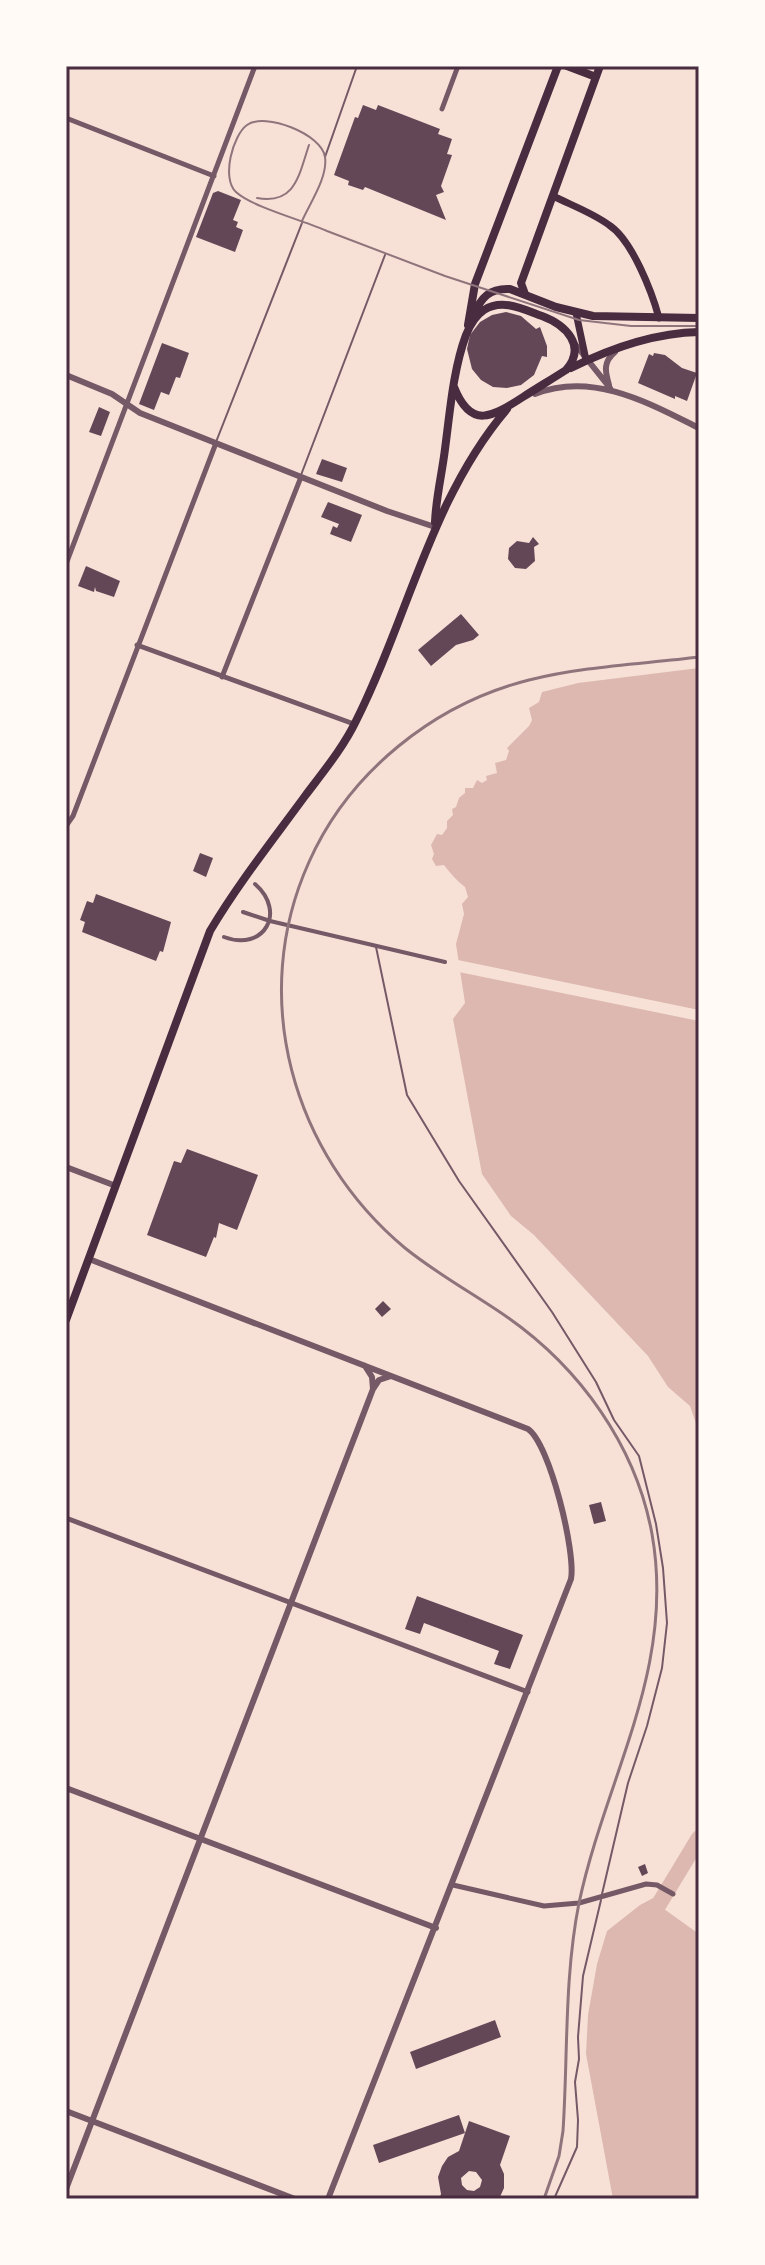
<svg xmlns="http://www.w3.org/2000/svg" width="765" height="2265" viewBox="0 0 765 2265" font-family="'Crimson Pro',serif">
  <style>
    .water { fill: #dcb8b0 }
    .pier { fill: #f7e1d7 }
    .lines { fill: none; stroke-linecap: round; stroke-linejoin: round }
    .river { stroke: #dcb8b0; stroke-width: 16 }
    .building { fill: #644757; fill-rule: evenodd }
    .service { stroke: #755966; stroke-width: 2 }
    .pedestrian { stroke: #755966; stroke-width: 4 }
    .minor { stroke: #755966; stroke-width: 5 }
    .tertiary { stroke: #755966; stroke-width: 6 }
    .secondary { stroke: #4a2c40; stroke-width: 7 }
    .primary { stroke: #4a2c40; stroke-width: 8 }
    .tram { stroke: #8f747c; stroke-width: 2 }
    .rail { stroke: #8f747c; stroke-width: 3 }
    .neatline { fill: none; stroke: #4a2c40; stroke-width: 3 }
  </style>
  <rect width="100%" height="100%" fill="#f7e1d7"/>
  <!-- water -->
  <path class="water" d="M699 668V1432L690 1406 668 1387 648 1356 534 1235 511 1216 482 1174 453 1019 465 1003 456 944 464 914 462 904 468 897 465 887C457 881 450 873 444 865L436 866 432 859 434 854 431 845 437 834 442 835 447 828V821L453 815 452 809 456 807 459 798 465 793V788H473L477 780 482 783 487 780 486 776 497 773 495 763 506 760 509 751 507 748 529 726 532 720 529 708 539 702 542 692 578 683Z
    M659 1895 664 1897V1909L699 1934V2199H613L586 2054 588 2015 597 1964 607 1931 640 1905Z"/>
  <!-- pier -->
  <path class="pier" d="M453 959 699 1010V1021L454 971Z"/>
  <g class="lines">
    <!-- river -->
    <path class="river" d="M653 1914 699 1838"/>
  </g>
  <!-- building -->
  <path class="building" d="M363 105 376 110 378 105 440 129 438 134 452 139 447 154 452 155 441 186 444 192 436 195 446 220 365 187 363 190 348 185 349 181 334 175 355 117 358 118Z
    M218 191 241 200 233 220 238 222 236 227 243 230 235 252 196 237 213 193Z
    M506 312 521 316 536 329 540 327 547 346V357L542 356 534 375 521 385 507 388 493 387 481 380 472 369 467 349 470 335 480 322 492 315Z
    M162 343 189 353 180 378 176 377 169 395 161 392 154 410 139 404Z
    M654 353 665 355 682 368 697 373 687 401 675 396V399L638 383 649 354 653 356Z
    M99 407 110 412 101 436 89 432Z
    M322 459 347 468 342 482 316 474Z
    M328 502 362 515 351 542 330 534 333 526 337 528 339 524 321 517Z
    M533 537 539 544 534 547 535 561 526 569 515 568 508 559 509 548 517 541 529 543Z
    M86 566 120 581 114 597 96 591 95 587 94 592 78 586Z
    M461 614 479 635 473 640 456 645 431 666 418 650Z
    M200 853 213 858 206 877 193 871Z
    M96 894 171 922 163 952 160 951 156 961 82 932 85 922 80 920 87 901 93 903Z
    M187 1149 258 1175 237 1230 219 1223 216 1238 214 1237 206 1257 147 1235 174 1161 181 1163Z
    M383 1301 391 1309 382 1317 375 1309Z
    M601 1502 606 1521 594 1524 589 1505Z
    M417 1596 523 1635 510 1669 494 1664 499 1651 424 1623 420 1634 405 1629Z
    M645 1864 648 1873 642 1876 638 1867Z
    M495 2020 501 2037 416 2069 410 2052Z
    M459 2115 465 2133 379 2163 373 2145Z
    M469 2121 510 2136 500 2165 504 2174V2188L499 2199H439L441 2194 438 2177 442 2166 448 2157 459 2151ZM469 2171 476 2172 482 2180 480 2187 474 2191 467 2190 462 2185 461 2178Z"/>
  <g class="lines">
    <!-- service -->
    <path class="service" d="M325 157 357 66
      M216 442 302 223
      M301 475 385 255
      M376 947 407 1095 459 1181 552 1312 596 1382 614 1420 639 1456 656 1524 663 1568 667 1623 662 1668 647 1726 628 1783 602 1894
      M554 2199 577 2147 578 2120 575 2082 579 2059 578 2037 583 1976 601 1900"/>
    <!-- pedestrian -->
    <path class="pedestrian" d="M243 912 270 921 445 962
      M224 937C264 952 287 912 255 884"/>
    <!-- minor -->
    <path class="minor" d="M442 109 458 66
      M66 118 214 176
      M66 564 255 66
      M137 645 354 724
      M222 677 301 477
      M66 826 73 816 216 443
      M66 1518 528 1692
      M453 1885 544 1906 579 1903 646 1884 657 1885 673 1894"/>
    <!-- tertiary -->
    <path class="tertiary" d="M575 344 610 388
      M66 375 112 394 140 413 387 511 435 527
      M609 385C605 371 603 362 615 352
      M535 394C592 371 649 403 699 428
      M66 1167 116 1186
      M89 1259 528 1429C550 1444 576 1553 571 1579L328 2199
      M373 1389 379 1380 391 1376
      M66 1788 436 1928
      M66 2111 295 2199
      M66 2189 373 1389 372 1377 365 1366"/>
    <!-- secondary -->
    <path class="secondary" d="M553 196C571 205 593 213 609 225 632 240 652 292 659 318
      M576 313 586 360"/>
    <!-- primary -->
    <path class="primary" d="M567 66 596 77
      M525 294 521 283 600 66
      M474 315C481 297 490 288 510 289L556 307 593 316 699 318
      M468 325 475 284 558 66
      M571 368C611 348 653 333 699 332
      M435 522C436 497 442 474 445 449 450 412 453 370 466 335 470 325 475 316 484 310 502 298 523 309 542 316 566 325 587 346 566 370 552 379 537 388 523 397 492 417 471 430 454 387
      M66 1320 210 931C238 884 272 841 305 796 323 772 343 748 356 721 408 618 431 498 507 409"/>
    <!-- tram -->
    <path class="tram" d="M257 198C296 205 299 174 309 145
      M302 223V221C310 203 328 177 325 157 322 134 265 112 247 125 233 135 221 178 236 192 252 207 305 221 327 231L445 276 579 320 631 326H699"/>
    <!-- rail -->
    <path class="rail" d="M544 2199 559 2156 563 2131C568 2056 564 1978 579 1903 606 1776 676 1669 652 1534 636 1446 580 1368 507 1317 474 1294 437 1274 405 1248 292 1154 248 997 309 862 349 772 434 704 529 680 584 666 643 664 699 657"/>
  </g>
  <!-- border -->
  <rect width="765" height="2265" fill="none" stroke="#fffaf5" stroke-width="136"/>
  <rect x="68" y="68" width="629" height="2129" class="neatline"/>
</svg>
